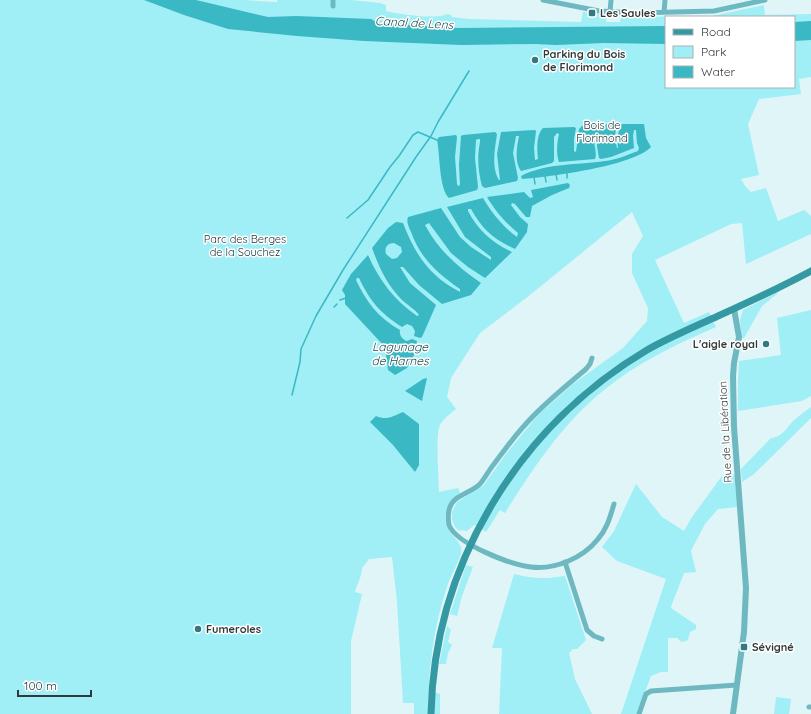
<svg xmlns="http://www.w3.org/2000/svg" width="811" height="714" viewBox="0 0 811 714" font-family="Quicksand,sans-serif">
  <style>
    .green { fill: #a0eef6; fill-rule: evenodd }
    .water { fill: #3ab8c3; fill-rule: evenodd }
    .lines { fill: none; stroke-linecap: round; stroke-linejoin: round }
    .stream { stroke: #3ab8c3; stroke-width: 1.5 }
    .minor { stroke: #6eb9c1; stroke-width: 5 }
    .tertiary { stroke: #6eb9c1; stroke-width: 6 }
    .secondary { stroke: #3599a3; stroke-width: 7 }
    .poi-dot { fill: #317a81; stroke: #fff; stroke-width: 1.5 }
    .labels { text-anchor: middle; stroke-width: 3; stroke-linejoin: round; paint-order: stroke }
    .poi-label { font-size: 11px; font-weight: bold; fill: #31393a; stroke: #fff; text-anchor: start }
    .park-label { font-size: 11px; fill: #1c3134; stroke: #fff }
    .street-label { font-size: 11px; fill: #31393a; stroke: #fff }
    .water-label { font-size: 12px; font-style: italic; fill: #174c51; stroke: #fff }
  </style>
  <rect width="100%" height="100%" fill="#e0f5f7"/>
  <!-- green -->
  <path class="green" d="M0 0H243L277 2V0H351L380 3 386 5V11C398 14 436 20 447 14L451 15 452 17 469 19 581 22 583 12 607 15 606 22H620L621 17 712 16 764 5 765 15 811 14V77L799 79 801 94 759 99 748 124 759 175 741 179 745 186 751 192 766 188 778 221 804 210 811 216V234L746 264 742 223 731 224 655 260 684 323 709 312 716 327C677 344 638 362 604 390 563 423 533 468 505 513L500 510 486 532 474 525 467 531 458 530 455 527 452 520V512L457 502 483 486 506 454 538 415 573 384 623 348 647 321 648 308 632 273V254L643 236 632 212 530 295 480 333 451 378 447 397 456 409C450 414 444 418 440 425 435 435 439 478 439 492L458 488 460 493C448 501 440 519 450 532 455 539 463 544 461 553 458 565 450 576 447 587 433 628 428 672 428 714H414V703H403L397 601 392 557 369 559 362 568C362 576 357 584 355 592L362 594 351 641V714H0ZM666 17H794V87H666Z
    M777 292 778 293 762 306 744 338H742L740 320 743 310Z
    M811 310V396L802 401 738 411V380L739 361 781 355 777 318Z
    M811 407V418L754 474 742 482 741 469 771 438C781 438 787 428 793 421 799 416 805 411 811 407Z
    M731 473 733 474 735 476 737 507 718 509 705 524 693 547 691 551 696 572 684 573 672 604 671 608 696 625V629L690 632 688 640 682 642 677 638H668V672H661L651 676 637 714H621L666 579 617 561 602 547 614 531 636 484 662 517 684 531 692 517 722 476 725 479Z
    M466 565 473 567 462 596 457 616 450 614Z
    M514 574C532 579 547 579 565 576L586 640 577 649H573L569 653 575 679 592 714H499L502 648H492Z
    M447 626 451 630 448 642 452 645 448 653 446 664H439Z
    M434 692 440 694V714H434Z
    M776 697 791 699 789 714H774Z"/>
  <!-- water -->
  <path class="water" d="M144 0H196L268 17 296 16 371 19 378 23 458 28 666 26V44L604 43 556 45 536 44 461 45 364 41 297 36 228 29 184 15Z
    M811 21V40L794 41V22Z
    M614 124 616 126 615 139 617 148H618L617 138 621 124H644L646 138 651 147C633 166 549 177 522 179L521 176C545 163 579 165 605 161 616 160 627 155 638 151L639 148 637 143 636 130H634L633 136 634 148 611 157 601 159 599 158 597 146V133L596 132C591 141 598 151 595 159L559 162C556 154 557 143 559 134L557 133 554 137V161L552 163 521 171C514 162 517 147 519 136H516L513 153 518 178 517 181 485 188 482 186C478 171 477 157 480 142V139H478L476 140 475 158 478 187 477 190 449 198C439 189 440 154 437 140L439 137 456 135 457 137 455 157 457 184 458 186 460 185 459 165 461 136 463 135 495 132 497 134C495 148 491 167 499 180H500L497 154 501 132 535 130 536 131 534 148 535 160 538 159C537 150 536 135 543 128L574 127 576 128 574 139V151L576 152 579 129 582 126Z
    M568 183 570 185 569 188 552 195 532 206 530 217H526L515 204 512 203 511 205 520 217 528 224 527 232 515 249C493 239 482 229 471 209H468V211C478 230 492 243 512 252L485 278 468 267 451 253 429 223 425 225C438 250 458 267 481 283L471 295 442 304 419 285 403 267H400L410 283 436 305 422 337 420 338 414 336 415 331 412 326 407 324 402 327C380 313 370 301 359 278H357L356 280C366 301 378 318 400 330 399 335 402 339 407 341L412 339 417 341 414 355 407 368 395 375 388 370 385 347 345 304V295L342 290 351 274 368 255C379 280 394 300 417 316L419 315C415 309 407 305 402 300 387 285 379 267 372 248L388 228 396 222 403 223C415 254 429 276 460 292V289C437 273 421 259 411 232 409 227 406 222 408 217L441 208 460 237 471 247 491 260V257L465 237 447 207 483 198C492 213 502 226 517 237L518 233C505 222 496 212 487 197L524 192 530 198 533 197 531 190ZM394 243 401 247 402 252 397 258 392 259 386 254C384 247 388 243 394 243Z
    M427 378 422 401 405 391 423 379Z
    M403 412 419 424V465L415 472 393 445 370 422 376 416C387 421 393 416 403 412Z"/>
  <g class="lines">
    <!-- stream -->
    <path class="stream" d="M567 173V178
      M556 174 557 180
      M545 176 546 182
      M534 177 535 184
      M347 218 368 200 390 167 399 156 413 135 418 132 437 140
      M340 300 346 298
      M334 307 337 304
      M292 395 300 362 301 349 316 316 343 270 416 157 431 136 438 122 469 71"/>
    <!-- minor -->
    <path class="minor" d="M543 0 599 11 635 13 714 11 765 0
      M333 6V0
      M610 12 611 0
      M664 12 665 0
      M592 358 590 364 586 369C565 387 542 405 524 426 513 438 504 451 494 464 489 470 485 478 480 484 470 494 453 494 449 510 448 515 448 520 449 525 456 544 512 565 531 567 555 570 583 558 598 539 607 529 610 517 614 504
      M565 562 587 630 594 636 602 639
      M809 707H811
      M639 714 646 694 651 691 737 685"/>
    <!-- tertiary -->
    <path class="tertiary" d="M733 714 744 632 746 588 734 427 733 376 734 363 739 337 734 309"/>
    <!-- secondary -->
    <path class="secondary" d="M431 714C434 564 519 426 647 350 670 337 694 327 718 316 749 302 781 287 811 271"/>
  </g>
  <!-- markers -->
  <g class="poi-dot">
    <rect x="588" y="9" width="8" height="8" rx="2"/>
    <circle cx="535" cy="60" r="4"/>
    <circle cx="766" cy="344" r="4"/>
    <circle cx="198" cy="629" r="4"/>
    <rect x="740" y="643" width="8" height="8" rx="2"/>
  </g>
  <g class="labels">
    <!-- poi labels -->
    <g class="poi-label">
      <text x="600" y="17">Les Saules</text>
      <text x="543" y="58">Parking du Bois<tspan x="543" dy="13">de Florimond</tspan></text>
      <text x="758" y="348" text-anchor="end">L'aigle royal</text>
      <text x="206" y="633">Fumeroles</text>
      <text x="752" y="651">Sévigné</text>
    </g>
    <!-- park labels -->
    <g class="park-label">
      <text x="602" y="129">Bois de<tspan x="602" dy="13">Florimond</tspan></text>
      <text x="245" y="243">Parc des Berges<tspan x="245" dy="13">de la Souchez</tspan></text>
    </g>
    <!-- street labels -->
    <g class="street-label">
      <text transform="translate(725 432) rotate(-93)" y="4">Rue de la Libération</text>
    </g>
    <!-- water labels -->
    <g class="water-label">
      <text transform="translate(414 23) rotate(3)" y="4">Canal de Lens</text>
      <text x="400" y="351">Lagunage<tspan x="400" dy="14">de Harnes</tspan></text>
    </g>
  </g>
  <!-- legend -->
  <rect x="665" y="16" width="130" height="72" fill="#ffffff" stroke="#adb0b0"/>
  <rect x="673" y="29" width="20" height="6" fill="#3599a3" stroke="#adb0b0"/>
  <text x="701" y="36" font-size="12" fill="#31393a">Road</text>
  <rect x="673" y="46" width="20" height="12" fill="#a0eef6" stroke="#adb0b0"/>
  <text x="701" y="56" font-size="12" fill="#31393a">Park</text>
  <rect x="673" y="66" width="20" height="12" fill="#3ab8c3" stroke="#adb0b0"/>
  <text x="701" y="76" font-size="12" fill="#31393a">Water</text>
  <!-- scale -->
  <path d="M18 690v6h73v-6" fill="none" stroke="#31393a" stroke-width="2"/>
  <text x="24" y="690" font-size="12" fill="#31393a" stroke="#ffffff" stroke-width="3" paint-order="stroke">100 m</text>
</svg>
